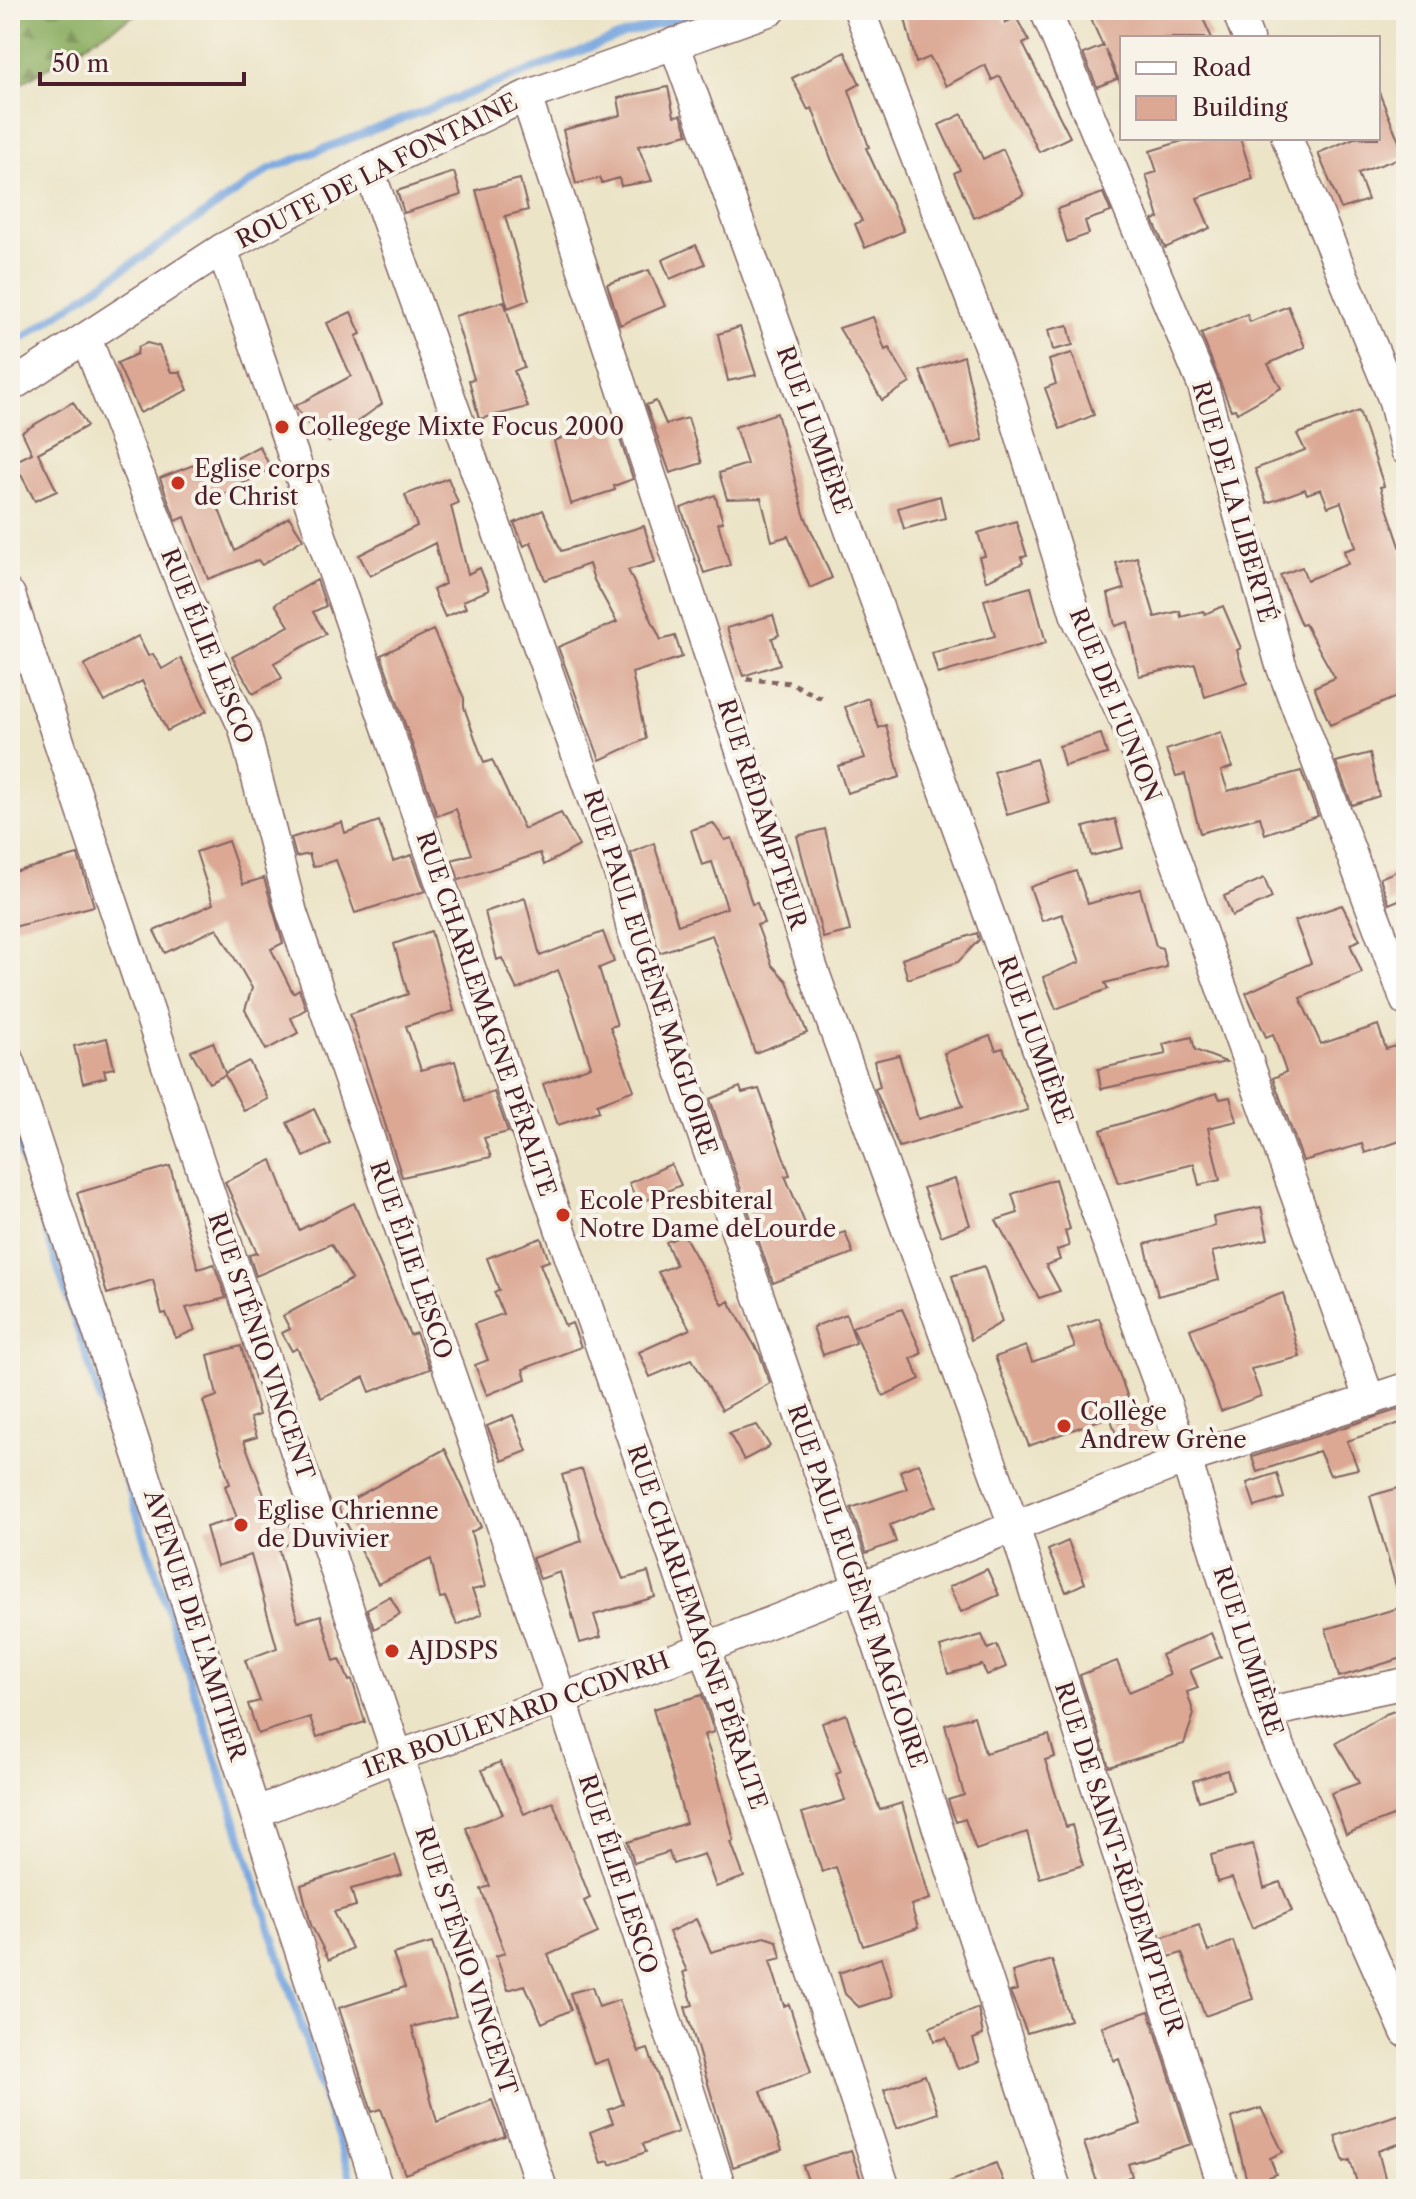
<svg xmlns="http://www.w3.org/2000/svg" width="1416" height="2199" viewBox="0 0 1416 2199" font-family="'Libre Caslon Text',serif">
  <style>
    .forest { fill: url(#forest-firs); stroke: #6a6646; stroke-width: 2 }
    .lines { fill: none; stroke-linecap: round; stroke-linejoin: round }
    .stream { stroke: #75a4df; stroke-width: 8 }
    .building { fill: #dca894 }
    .street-casing { stroke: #836462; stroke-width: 33 }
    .path { stroke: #836462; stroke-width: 5; stroke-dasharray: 6 6; stroke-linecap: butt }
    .street { stroke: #fff; stroke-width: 30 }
    .poi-dot { fill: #c8321e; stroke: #f7f3e8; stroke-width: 3 }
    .labels { text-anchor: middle; stroke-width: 8; stroke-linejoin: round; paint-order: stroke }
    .street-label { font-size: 24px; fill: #4a1f2b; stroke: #f7f3e8 }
    .poi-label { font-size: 24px; fill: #4a1f2b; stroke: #f7f3e8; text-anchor: start }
  </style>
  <defs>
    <pattern id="forest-firs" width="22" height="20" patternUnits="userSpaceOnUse" patternTransform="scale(2)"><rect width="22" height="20" fill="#8bad61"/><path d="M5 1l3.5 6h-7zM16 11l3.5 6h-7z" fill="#748c50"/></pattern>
  </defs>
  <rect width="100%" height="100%" fill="#f7f3e8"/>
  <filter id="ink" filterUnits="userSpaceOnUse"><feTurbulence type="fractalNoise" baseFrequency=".0125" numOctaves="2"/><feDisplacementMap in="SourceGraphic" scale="16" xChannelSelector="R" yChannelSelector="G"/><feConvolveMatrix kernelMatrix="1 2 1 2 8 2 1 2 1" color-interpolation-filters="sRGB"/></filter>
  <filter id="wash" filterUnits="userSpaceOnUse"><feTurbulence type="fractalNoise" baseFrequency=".006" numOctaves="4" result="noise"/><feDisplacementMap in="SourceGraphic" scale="32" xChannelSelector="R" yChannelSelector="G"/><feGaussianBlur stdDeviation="1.8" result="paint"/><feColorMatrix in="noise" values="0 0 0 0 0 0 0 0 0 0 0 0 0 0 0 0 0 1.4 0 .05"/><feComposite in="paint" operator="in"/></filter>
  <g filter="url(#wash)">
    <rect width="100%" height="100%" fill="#ece4c7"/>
    <!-- forest -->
    <path class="forest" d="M10 10H143L10 90Z"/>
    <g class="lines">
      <!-- stream -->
      <path class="stream" d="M10 347 270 169 626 34 706 10
        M10 1118 354 2189"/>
    </g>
    <g id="blocks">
      <!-- building -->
      <path class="building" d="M903 10H1002L1005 23 1016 17 1029 41 1023 44 1070 137 1039 152 1000 76 992 80 985 65 946 86 930 57 916 63Z
        M1087 10H1199L1212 38H1122V87L1105 49 1117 79 1097 87 1083 54 1103 46Z
        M845 52 860 84 849 90 869 147 866 148 904 231 865 248 855 224 862 221 832 161 812 108 808 110 792 78Z
        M668 87 674 116 681 115 688 134 638 146 652 181 621 186 619 178 602 183 600 178 576 184 563 130 621 115 618 98Z
        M1378 90 1405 156 1358 173 1368 200 1341 209 1318 153 1354 138H1378Z
        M962 114 983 159 1003 149 1024 195 974 218 954 173 960 170 939 125Z
        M1192 138H1240L1253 179 1197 198 1210 228 1165 248 1153 220 1159 218 1146 175 1157 172 1150 151Z
        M454 172 461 195 404 213 397 191Z
        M520 179 528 210 505 216 529 300 508 308 476 190Z
        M1103 193 1111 212 1085 221 1089 234 1067 242 1057 209Z
        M696 245 705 264 670 279 662 260Z
        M649 270 665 306 620 325 607 284Z
        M504 301 524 367 514 371 528 407 479 419 469 380 474 379 455 316Z
        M1288 306 1305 347 1268 364 1281 388 1237 413 1235 409 1231 410 1201 333 1247 314 1250 322Z
        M351 312 361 334 356 336 382 404 329 442 314 420 308 424 295 406 351 376 327 323Z
        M873 317 885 350 889 348 910 383 882 400 839 328Z
        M1068 325 1073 345 1053 350 1048 330Z
        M740 327 756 375 728 381 718 334Z
        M147 343 159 346 171 372H180L188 390 140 413 117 363 137 354 138 347Z
        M1072 353 1094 415 1060 429 1045 388 1056 384 1049 360Z
        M964 356 983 440 951 449 920 371Z
        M656 401 666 424 688 418 702 463 670 473 646 405Z
        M73 402 87 426 38 453 57 491 35 501 14 462 32 453 22 432Z
        M1359 411 1384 486 1380 487 1406 564V693L1330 725 1314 687 1335 678 1305 624 1301 625 1280 575 1302 567 1307 580 1348 564 1344 551 1356 547 1341 502 1328 507 1321 489 1307 494 1305 489 1267 503 1255 469 1305 450 1297 434Z
        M777 413 804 514 832 578 810 588 788 536 772 541 761 498 727 499 719 473 747 464 735 427Z
        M613 418 633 479 614 486 615 490 571 504 554 441Z
        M259 446 271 468 215 499 235 551 289 517 303 539 262 565 258 560 208 579 185 517 176 521 160 478 201 462 206 475Z
        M448 478 458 503 451 506 468 574 480 568 489 590 463 601 466 608 445 617 433 590 445 584 435 543 370 576 359 555 417 526 405 495Z
        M715 495 723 522 718 523 730 565 704 573 681 508Z
        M940 496 945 518 904 529 898 508Z
        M543 510 561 551 644 526 655 562 628 570 661 640 675 636 682 657 632 673 646 739 600 760 558 647 617 622 594 580 589 564 545 580 531 542 524 546 514 523Z
        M1016 521 1027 556 1021 557 1023 563 986 581 979 557 985 556 978 533Z
        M1137 557 1155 617 1180 611 1181 617 1204 611 1205 614 1223 606 1241 648 1237 650 1247 683 1205 697 1195 664 1139 676 1128 622 1115 626 1108 594 1124 589 1116 563Z
        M317 580 326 606 313 612 326 634 274 663 282 678 253 694 232 657 289 626 275 604Z
        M1031 587 1046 643 938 674 932 653 995 636 984 600Z
        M773 615 779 635 772 638 780 664 743 676 727 628Z
        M433 630 464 698V707L484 763 492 760 524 829 561 813 579 846 544 865 540 853 459 880 452 860 472 854 456 809 437 816 381 655Z
        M138 636 148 656 153 654 162 669 181 658 207 711 167 731 142 681 105 702 84 665Z
        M868 698 879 728 886 725 900 777 847 793 838 766 865 758 845 707Z
        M1221 732 1232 767 1221 771 1228 791 1301 771 1318 816 1265 834 1260 817 1200 833 1185 774 1176 776 1166 750Z
        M1101 734 1107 754 1064 766 1059 746Z
        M1370 753 1379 796 1352 805 1336 762Z
        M1036 759 1049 802 1007 815 994 772Z
        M1115 819 1123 848 1091 856 1084 827Z
        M379 821 393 861 412 855 425 891 355 913 336 860 313 867 309 854 296 857 291 838 342 822 345 833Z
        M713 823 725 840 732 838 752 904 757 903 764 923 757 925 772 965 787 981 807 1033 755 1053 712 935 659 953 631 853 654 843 678 925 727 908 712 862 702 865 691 830Z
        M825 829 850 931 823 938 797 836Z
        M228 841 243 884 264 878 283 943 271 949 293 993 299 989 306 1009 291 1018 298 1033 266 1050 245 1010 252 988 217 928 165 953 154 931 213 904 196 852Z
        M78 855 94 906 10 928V873Z
        M1406 867V897L1389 904 1380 878Z
        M1076 871 1088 904 1140 889 1156 946 1162 948 1167 967 1105 983 1108 989 1056 1009 1043 977 1080 962 1062 914 1042 921 1030 887Z
        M1264 878 1272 898 1232 916 1224 896Z
        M525 898 540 956 603 932 614 962 599 968 617 1025 610 1027 634 1090 597 1104 599 1111 558 1125 543 1084 591 1066 569 998 558 970 517 990 502 958 497 960 485 912Z
        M1342 905 1360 940 1350 944 1362 973 1300 998 1321 1044 1378 1025 1386 1049 1406 1043V1139L1365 1153 1362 1144 1303 1161 1273 1078 1286 1072 1273 1034 1266 1037 1246 993 1311 963 1295 921Z
        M431 931 454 1011 406 1026 421 1070 455 1061 466 1101 494 1092 508 1132 484 1138 491 1157 402 1177 350 1014 408 994 394 944Z
        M977 933 979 940 958 962 908 979 902 959Z
        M990 1036 996 1050 1003 1048 1028 1110 899 1147 875 1089 880 1087 874 1061 899 1055 918 1119 963 1106 944 1053Z
        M1192 1037 1195 1050 1226 1062 1101 1089 1098 1069 1166 1054 1163 1044Z
        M107 1038 114 1068 104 1070 106 1077 83 1083 74 1046Z
        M213 1042 225 1073 249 1061 268 1099 244 1111 225 1075 209 1083 191 1051Z
        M740 1087 742 1093 759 1089 790 1175 785 1176 809 1233 815 1231 819 1241 845 1232 853 1253 773 1283 710 1099Z
        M1217 1093 1220 1099 1230 1097 1237 1121 1208 1128 1220 1180 1199 1185 1194 1164 1119 1183 1101 1130Z
        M314 1109 331 1144 304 1157 287 1123Z
        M272 1160 299 1230 354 1203 410 1335 416 1333 430 1369 370 1392 364 1377 321 1398 297 1348 292 1351 282 1333 290 1329 283 1316 352 1279 331 1244 256 1276 249 1255 257 1253 225 1182Z
        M671 1164 681 1185 638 1204 629 1183Z
        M170 1166 198 1269 214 1264 226 1298 186 1308 195 1330 176 1338 166 1313 162 1314 153 1280 107 1294 77 1193Z
        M955 1179 970 1225 941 1236 923 1188Z
        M1055 1179 1070 1229 1065 1231 1069 1246 1057 1250 1060 1260 1046 1265 1060 1291 1039 1298 996 1220 1018 1213 1012 1194Z
        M1261 1207 1268 1239 1212 1252 1219 1280 1158 1296 1145 1244 1215 1226 1213 1217Z
        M684 1235 723 1305 729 1301 760 1355 770 1383 722 1410 692 1359 650 1377 639 1352 690 1329 658 1272 676 1265 666 1242Z
        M541 1238 549 1261 540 1264 565 1326 572 1323 581 1347 523 1369 526 1379 487 1395 475 1365 488 1360 474 1324 503 1314 494 1292 499 1290 487 1258Z
        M984 1266 1002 1322 971 1340 952 1276Z
        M1283 1293 1300 1357 1251 1369 1261 1396 1221 1411 1190 1329Z
        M902 1309 922 1353 911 1359 920 1379 883 1396 852 1327Z
        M846 1314 856 1343 823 1355 813 1327Z
        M1099 1318 1135 1417 1140 1416 1148 1438 1120 1447 1110 1416 1029 1446 995 1357 1026 1346 1032 1362 1075 1347 1068 1329Z
        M241 1346 259 1415 250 1418 257 1437 244 1441 269 1508 283 1504 295 1542 278 1547 298 1622 321 1615 334 1661 340 1659 349 1681 352 1680 365 1722 317 1737 310 1717 258 1734 248 1704 260 1701 245 1660 277 1648 251 1555 217 1566 206 1527 237 1518 225 1486 230 1484 203 1401 217 1396 208 1355Z
        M1406 1407V1421L1347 1441 1358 1469 1330 1475 1319 1451 1257 1472 1252 1457Z
        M513 1415 527 1451 502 1461 487 1426Z
        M757 1425 770 1446 744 1460 729 1433Z
        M445 1449 481 1527 471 1532 485 1587 472 1590 482 1614 457 1625 445 1597 440 1598 431 1559 378 1584 338 1507Z
        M919 1463 936 1506 890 1525 896 1542 866 1553 851 1508 907 1489 900 1471Z
        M582 1469 597 1516 623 1579 648 1572 655 1597 594 1615 601 1637 580 1643 560 1572 540 1579 532 1558 582 1541 562 1475Z
        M1277 1473 1284 1498 1255 1507 1247 1483Z
        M1402 1487 1406 1501V1599L1400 1600 1370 1496Z
        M1068 1541 1085 1583 1066 1592 1048 1550Z
        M987 1569 999 1595 961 1612 949 1587Z
        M390 1596 400 1614 374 1629 367 1609Z
        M1402 1607 1406 1657 1339 1677 1326 1629Z
        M1211 1633 1221 1657 1190 1670 1198 1688 1187 1692 1194 1714 1184 1744 1109 1767 1080 1675 1117 1661 1129 1692 1170 1675 1161 1655Z
        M982 1635 988 1649 997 1645 1006 1667 987 1675 982 1665 948 1674 940 1647Z
        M702 1695 714 1732 704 1735 717 1773 734 1841 731 1842 744 1877 716 1887 704 1854 673 1864 669 1852 634 1863 628 1842 686 1823 653 1709Z
        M1406 1707V1811L1346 1834 1331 1793 1359 1783 1336 1743 1386 1714Z
        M846 1714 880 1810 902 1803 930 1899 911 1905 918 1928 863 1946 836 1867 822 1872 802 1813 845 1800 836 1774 841 1772 822 1723Z
        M974 1716 985 1753 1049 1735 1055 1757 1045 1760 1066 1827 1072 1825 1083 1865 1040 1878 1027 1832 976 1850 965 1819 956 1822 948 1800 964 1795 945 1725Z
        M500 1762 524 1814 553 1802 590 1898 584 1901 598 1933 548 1955 571 2010 542 2023 525 1985 508 1990 496 1956 505 1953 481 1889 490 1886 466 1828 503 1814 482 1770Z
        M1227 1770 1233 1790 1199 1801 1193 1781Z
        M1253 1844 1264 1888 1280 1882 1292 1911 1252 1928 1232 1878 1217 1882 1211 1855Z
        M395 1855 402 1875 351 1889 356 1906 334 1912 352 1948 329 1960 311 1925 301 1885Z
        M696 1919 711 1952 765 1937 777 1941 781 1958 770 1961 784 2006 789 2004 811 2072 761 2091 782 2150 733 2167 685 2007 693 2005 683 1972 687 1971 669 1932Z
        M1199 1925 1208 1952 1233 1941 1253 1999 1205 2016 1182 1953 1169 1957 1163 1937Z
        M432 1943 456 2016 412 2027 437 2122 492 2100 505 2136 405 2174 381 2109 372 2112 339 2008 405 1987 393 1954Z
        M881 1958 893 1996 859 2007 845 1994 839 1973Z
        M1052 1960 1070 2020 1027 2033 1010 1992 1017 1990 1012 1972Z
        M592 1987 599 2007 619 2000 639 2052 648 2049 678 2132 643 2144 646 2152 610 2165 609 2161 601 2163 590 2132 613 2123 608 2110 623 2104 608 2059 594 2064 570 1993Z
        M978 2008 983 2035 973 2039 980 2061 958 2069 946 2038 934 2041 930 2027Z
        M1149 2011 1191 2144 1128 2164 1132 2176 1099 2188 1084 2143 1141 2124 1119 2059 1114 2061 1102 2027Z
        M925 2075 938 2113 897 2128 884 2090Z
        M1261 2108 1283 2152 1270 2158 1276 2174 1248 2185 1231 2118Z
        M1402 2113 1406 2141 1378 2151 1388 2189H1359L1350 2160 1344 2162 1335 2136Z
        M851 2150 864 2189H811L803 2166Z
        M996 2163 1004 2184 990 2189H932Z"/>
    </g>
  </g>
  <g filter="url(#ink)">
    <use href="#blocks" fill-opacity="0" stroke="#836462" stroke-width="2"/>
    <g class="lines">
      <!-- street casing -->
      <g class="street-casing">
        <path id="street" d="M859 10 1009 397 1076 616 1126 722 1370 1401
          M1045 10 1203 385 1280 662 1406 1001
          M1237 10 1248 38
          M674 43 1186 1459 1265 1713 1406 2032
          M526 96 812 967 1014 1526 1224 2189
          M1287 138 1393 398 1406 450
          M369 170 622 881 631 926 859 1587 1056 2189
          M222 249 705 1648 885 2189
          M86 338 207 649 244 728 292 913 561 1697 721 2189
          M10 387 222 249 369 170 526 96 771 10
          M10 595 542 2189
          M10 1062 378 2189
          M1265 1713 1406 1683
          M257 1812 398 1756 705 1648 1186 1459 1406 1388"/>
      </g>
      <!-- path -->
      <path class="path" d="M747 679 791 683 821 698"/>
      <!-- street -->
      <use href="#street" class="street"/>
    </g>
  </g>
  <!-- markers -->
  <g class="poi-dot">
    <circle cx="282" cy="427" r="8"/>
    <circle cx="178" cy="483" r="8"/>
    <circle cx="563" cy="1215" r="8"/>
    <circle cx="1064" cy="1426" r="8"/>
    <circle cx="241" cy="1525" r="8"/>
    <circle cx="392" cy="1651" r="8"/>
  </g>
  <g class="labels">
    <!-- street labels -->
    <g class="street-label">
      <text transform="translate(377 171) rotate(-27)" y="8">ROUTE DE LA FONTAINE</text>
      <text transform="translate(814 430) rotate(70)" y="8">RUE LUMIÈRE</text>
      <text transform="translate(1234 502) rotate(74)" y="8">RUE DE LA LIBERTÉ</text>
      <text transform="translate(207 646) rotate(68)" y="8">RUE ÉLIE LESCO</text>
      <text transform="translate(1115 705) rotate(68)" y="8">RUE DE L'UNION</text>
      <text transform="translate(762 814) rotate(72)" y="8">RUE RÉDAMPTEUR</text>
      <text transform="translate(650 972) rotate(72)" y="8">RUE PAUL EUGÈNE MAGLOIRE</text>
      <text transform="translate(486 1014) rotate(71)" y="8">RUE CHARLEMAGNE PÉRALTE</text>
      <text transform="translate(1035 1040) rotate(70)" y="8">RUE LUMIÈRE</text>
      <text transform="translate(411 1260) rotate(71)" y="8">RUE ÉLIE LESCO</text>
      <text transform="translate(261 1346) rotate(71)" y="8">RUE STÉNIO VINCENT</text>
      <text transform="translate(857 1586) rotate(71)" y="8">RUE PAUL EUGÈNE MAGLOIRE</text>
      <text transform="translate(195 1625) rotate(72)" y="8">AVENUE DE L'AMITIER</text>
      <text transform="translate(697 1627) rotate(71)" y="8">RUE CHARLEMAGNE PÉRALTE</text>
      <text transform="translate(1248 1651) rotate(72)" y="8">RUE LUMIÈRE</text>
      <text transform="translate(516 1715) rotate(-20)" y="8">1ER BOULEVARD CCDVRH</text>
      <text transform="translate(1119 1858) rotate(72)" y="8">RUE DE SAINT-RÉDEMPTEUR</text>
      <text transform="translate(618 1874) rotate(72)" y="8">RUE ÉLIE LESCO</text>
      <text transform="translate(466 1961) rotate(72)" y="8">RUE STÉNIO VINCENT</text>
    </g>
    <!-- poi labels -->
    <g class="poi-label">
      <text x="298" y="435">Collegege Mixte Focus 2000</text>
      <text x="194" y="477">Eglise corps<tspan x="194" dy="28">de Christ</tspan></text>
      <text x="579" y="1209">Ecole Presbiteral<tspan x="579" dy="28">Notre Dame deLourde</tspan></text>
      <text x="1080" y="1420">Collège<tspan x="1080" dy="28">Andrew Grène</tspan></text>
      <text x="257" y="1519">Eglise Chrienne<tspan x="257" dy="28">de Duvivier</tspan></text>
      <text x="408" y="1659">AJDSPS</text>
    </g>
  </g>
  <!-- margin -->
  <rect width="1416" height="2199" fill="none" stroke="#f7f3e8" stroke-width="40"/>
  <!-- legend -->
  <rect x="1120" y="36" width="260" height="104" fill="#f7f3e8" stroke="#b29e9c" stroke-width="2"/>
  <rect x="1136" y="62" width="40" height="12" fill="#ffffff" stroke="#b29e9c" stroke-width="2"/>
  <text x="1192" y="76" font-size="24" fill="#4a1f2b">Road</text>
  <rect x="1136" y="96" width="40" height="24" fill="#dca894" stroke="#b29e9c" stroke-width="2"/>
  <text x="1192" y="116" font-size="24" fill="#4a1f2b">Building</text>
  <!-- scale -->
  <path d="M40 72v12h204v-12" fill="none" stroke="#4a1f2b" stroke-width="4"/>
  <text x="52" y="72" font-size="24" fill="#4a1f2b" stroke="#f7f3e8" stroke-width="6" paint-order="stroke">50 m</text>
</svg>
